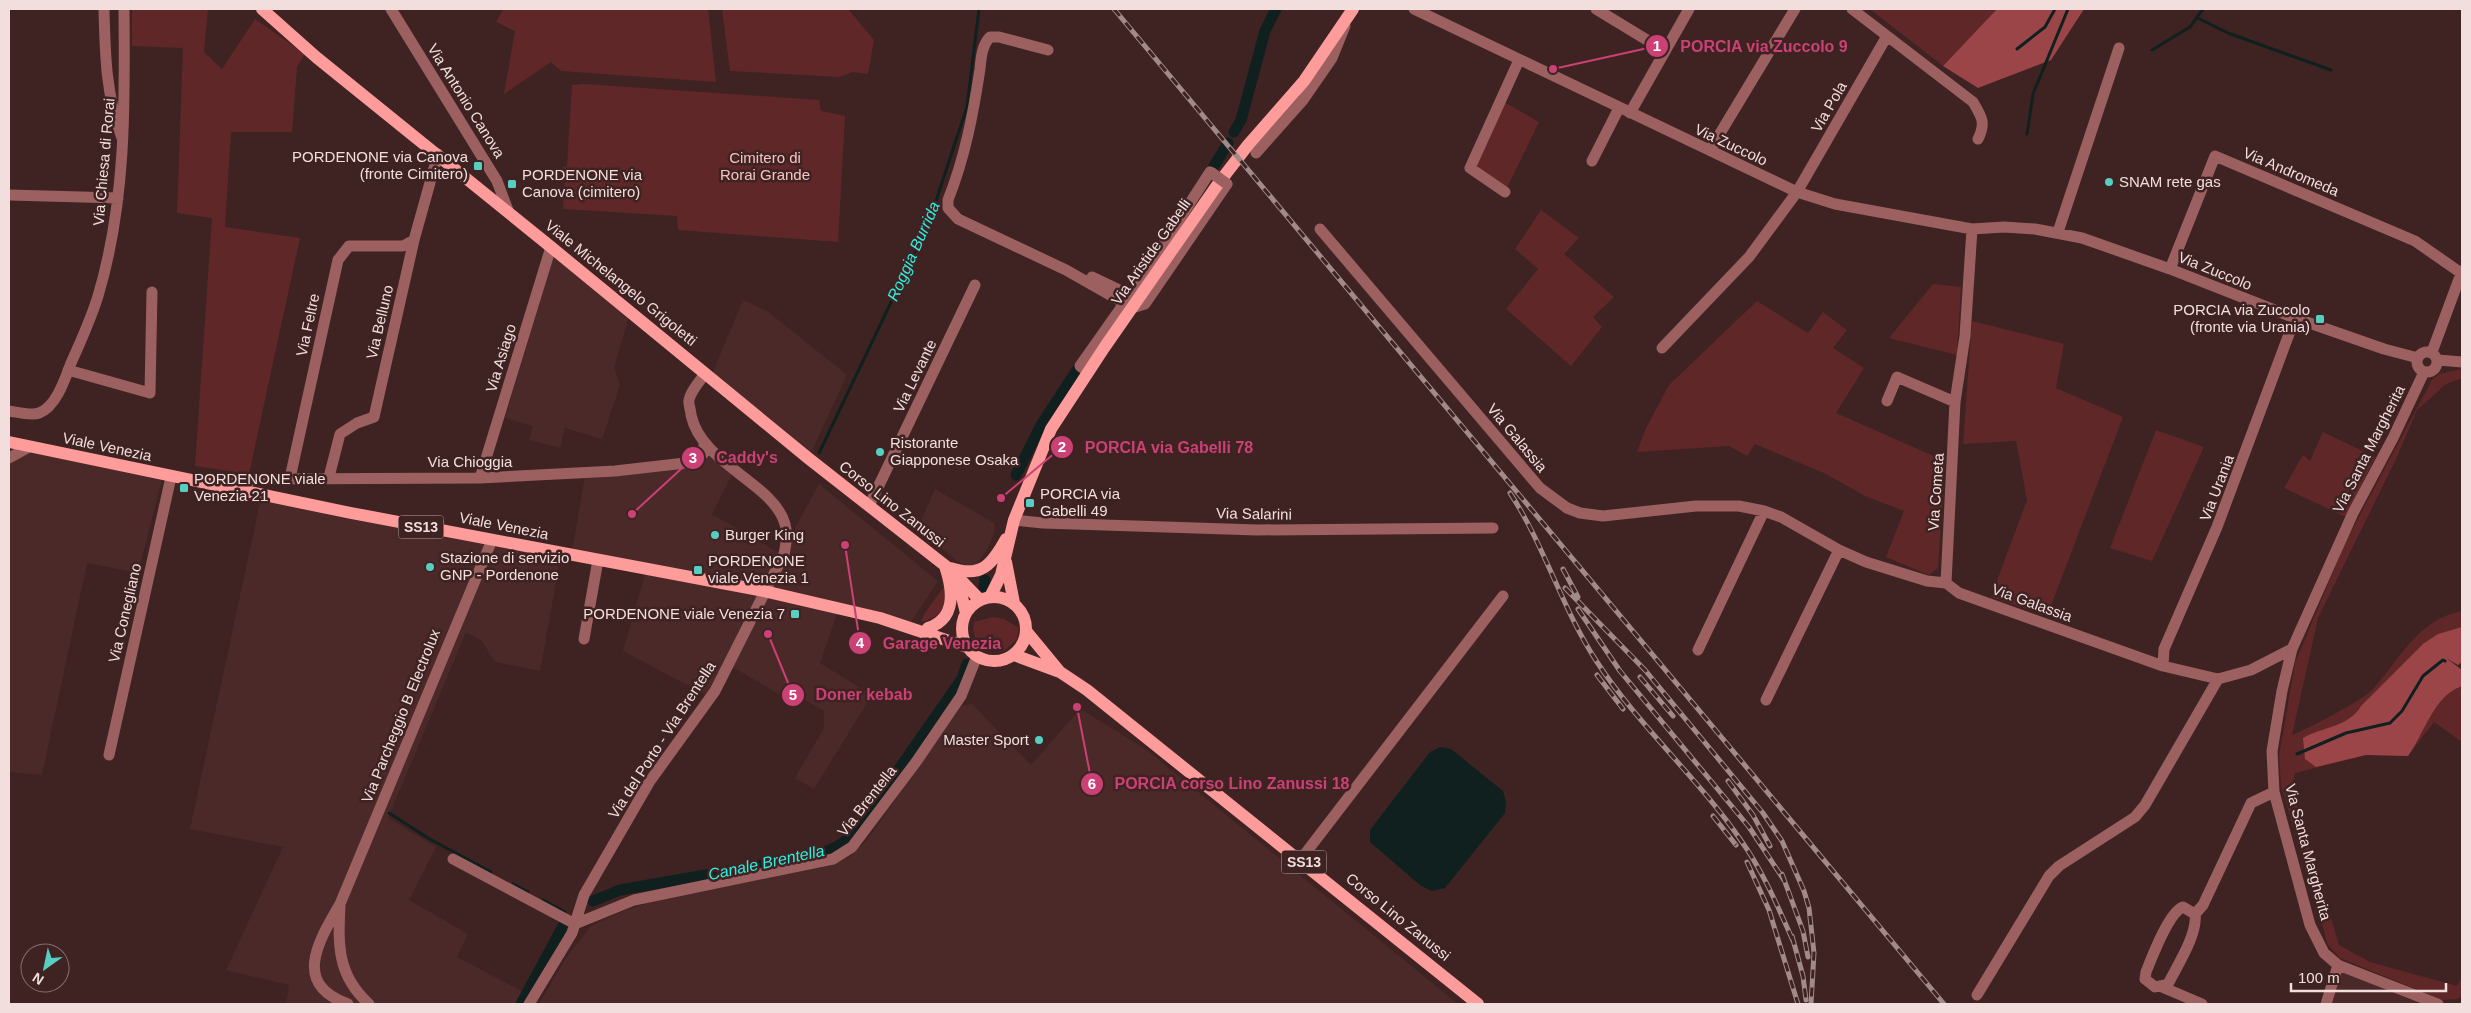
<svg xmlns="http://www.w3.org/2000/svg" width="2471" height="1013" viewBox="0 0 2471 1013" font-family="Arial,sans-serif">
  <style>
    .built { fill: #4c2929 }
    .green { fill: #602729 }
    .forest { fill: #9b4548 }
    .water { fill: #10201f }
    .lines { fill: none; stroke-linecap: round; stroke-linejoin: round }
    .stream { stroke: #10201f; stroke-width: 3 }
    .canal { stroke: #10201f; stroke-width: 11 }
    .minor { stroke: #9c6060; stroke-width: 11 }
    .major { stroke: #fe9b9b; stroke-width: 12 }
    .rail-casing { stroke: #a18a89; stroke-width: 5 }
    .rail { stroke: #3e2322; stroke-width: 3; stroke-dasharray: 9; stroke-linecap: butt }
    .minor-bridge { stroke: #9c6060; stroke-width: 11 }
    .poi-dot { fill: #57cec2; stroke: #3e2322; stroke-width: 2 }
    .labels { text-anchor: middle; stroke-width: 5; stroke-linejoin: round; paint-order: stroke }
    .shield { fill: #3e2322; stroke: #bba6a5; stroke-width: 1 }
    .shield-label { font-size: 14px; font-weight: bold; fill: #f1dedd }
    .street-label { font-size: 15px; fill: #f1dedd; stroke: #3e2322 }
    .poi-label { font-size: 15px; fill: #f1dedd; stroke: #3e2322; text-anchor: start }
    .park-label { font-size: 15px; fill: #f5c3c2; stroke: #3e2322 }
    .water-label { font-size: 16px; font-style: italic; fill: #2df0e0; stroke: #3e2322 }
    .leader { fill: none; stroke: #cb4075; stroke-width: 2 }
    .callout-dot { fill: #cb4075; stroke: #3e2322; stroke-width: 2 }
    .mark-label { font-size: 15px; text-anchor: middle; font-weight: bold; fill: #fff }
    .callout-label { font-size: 16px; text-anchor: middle; font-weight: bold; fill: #cb4075; stroke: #3e2322; stroke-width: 5; stroke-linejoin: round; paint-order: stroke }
  </style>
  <rect width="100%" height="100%" fill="#3e2322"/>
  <!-- built -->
  <path class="built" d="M554 255 629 316 614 367 620 385 602 439 565 428 560 448 529 440 533 426 505 418Z
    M743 300 767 311 847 375 810 455 712 374Z
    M707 450 733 473 712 514 781 554 819 484 938 581 909 625 572 552 585 476 676 468Z
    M29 452 162 479 138 573 87 563 42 775 9 772V462Z
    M935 489 994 523 995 530 988 548 976 565H964L957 561 918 528Z
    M261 498 561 555 540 671 495 662 482 641 466 632 388 818 436 847 409 900 468 934 457 957 531 996 527 1004H286L289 985 226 970 283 847 190 829Z
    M646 571 838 611 820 663 872 695 814 789 795 778 824 728V711L802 698 798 705 727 664 708 696 623 651Z
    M972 704 1031 765 1080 709 1144 748 1458 1004H539L566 958 591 926 623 911 661 899 829 866 849 857 867 840 961 706Z
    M2341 971 2426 1004H2332Z"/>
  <!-- green -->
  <path class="green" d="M132 9H208L204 52 222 69 255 19 305 54 297 67 292 132H231L225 227 300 238 249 474 195 466 212 218 177 213 183 48 132 46Z
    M503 9H708L716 82 561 71 551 62 504 94 515 31 496 22Z
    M722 9H848L874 40 868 74 853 72 839 77 730 71Z
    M1870 9H1997L1943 66Z
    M584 84 819 100 821 111 845 116 838 242 678 230 677 216 563 209 565 173H562L563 167 567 166 572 85Z
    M1504 102 1539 122 1507 188 1474 166Z
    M1541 210 1579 238 1564 254 1614 297 1593 317 1602 327 1571 366 1506 309 1538 269 1515 249Z
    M1933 284 1961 287 1957 355 1889 338Z
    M1757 301 1808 333 1823 312 1847 330 1833 348 1864 368 1836 413 1945 461 1938 568 1929 575 1886 557 1904 511 1865 496 1824 473 1755 444 1747 456 1729 446 1637 452 1646 428 1669 385Z
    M1972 321 2064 344 2056 388 2123 417 2047 616 1991 597 2027 500 2016 441 1963 444Z
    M2462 369V378L2446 384 2417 410 2396 459 2318 618 2292 735C2306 730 2363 700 2372 690 2400 660 2416 620 2462 611V661L2458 665 2446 658 2462 670V742L2434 722 2408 756 2366 755 2295 773 2292 787 2339 945 2370 962 2457 986 2462 977V996L2457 999 2443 1000 2340 958 2328 945 2281 785 2279 756 2295 663 2346 541 2432 380 2439 374Z
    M2156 430 2204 447 2152 561 2110 548Z
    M2323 432 2375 457 2346 517 2284 488 2303 455 2310 461Z
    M945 585C951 605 939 618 921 622L924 614Z
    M993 617 1004 619 1019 628 1017 639 1004 651C986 653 970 643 974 622Z"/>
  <!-- forest -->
  <path class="forest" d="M1997 9H2084L2051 60 1978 88 1943 66Z
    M2462 627V662L2458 665 2446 658 2462 670V686C2433 696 2425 733 2408 756L2366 755 2316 767 2305 759 2303 738C2322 727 2349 727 2361 706L2423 644 2438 634Z"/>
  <!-- water -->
  <path class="water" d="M1440 747 1451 749 1503 791 1506 802 1505 813 1445 888 1432 891 1421 886 1370 842V830L1430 752Z"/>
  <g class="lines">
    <!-- stream -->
    <path class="stream" d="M2198 18 2228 33 2331 70
      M2017 49 2045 27 2055 9
      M2152 50 2190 27 2203 9
      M2027 134 2033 94 2068 9
      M819 453 928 225 967 107 979 9
      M2297 754 2346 733 2390 723 2402 711 2423 676 2443 660 2445 661
      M389 813 428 838 491 872
      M513 884 528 892
      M543 900 565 912"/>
    <!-- canal -->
    <path class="canal" d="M1234 132 1241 120 1265 31 1276 9
      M1214 166 1228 143
      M1016 475 1041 425 1077 370
      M984 587 985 580
      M593 901 620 890 801 858C821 854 836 850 852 836L962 679 967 664
      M521 1004 563 926"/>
    <!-- minor -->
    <path class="minor" d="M104 9C105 54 106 96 122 138
      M391 9 497 181 509 213
      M1414 9 1797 192 1835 204 1972 229 2004 227 2035 229 2082 238 2170 269 2295 318 2384 349 2418 358
      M1596 9 1665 51
      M1852 9 1973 102C1982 117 1986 123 1978 139
      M1048 50 999 37H990C982 45 981 58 980 69 973 115 965 157 948 200V208L958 219 1066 270 1124 303
      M1630 113 1689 9
      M1710 150 1795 9
      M1256 153 1303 100 1332 58 1345 26
      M1592 161 1619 108
      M1505 192 1470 168 1519 60
      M9 195 118 198
      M1320 229 1540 488 1567 508 1580 513 1603 516 1696 506H1739L1764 511 1781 517 1839 550 1866 562 1927 581 1946 583 1959 593 2163 666 2218 679
      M2058 232 2119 48
      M2170 269 2215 156 2415 241 2461 273
      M1092 277 1136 298
      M1132 308 1145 304 1227 184
      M1662 348 1749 257 1797 192 1887 36
      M2417 362a10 10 0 1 1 20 0a10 10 0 1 1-20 0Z
      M2432 352 2462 271
      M2438 360 2462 362
      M68 370 150 393 152 292
      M1088 372 1080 366 1135 288 1210 172 1212 173
      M2424 372 2393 438 2353 513 2292 649 2282 691 2272 751 2274 792 2310 925 2324 953 2338 965 2438 1004
      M1887 401 1897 377 1955 402
      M9 411C17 412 31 416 39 413 56 407 65 379 71 363 81 341 91 319 98 296 126 203 125 105 124 9
      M9 458 29 447
      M329 477 340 434 357 423 374 417 414 240 438 154
      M290 478 338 260 349 246H403L414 240
      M480 478 551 247
      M224 488 234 483 263 479 480 478 615 471 694 462 704 453V443
      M869 506 975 285
      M1014 520 1043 523 1257 530 1493 528
      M1946 583 1955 402 1965 336 1972 229
      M584 639 598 560
      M1698 650 1764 511
      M2163 666 2164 649 2217 527 2295 318
      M1766 700 1839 550
      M109 755 171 477
      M453 859 575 924 634 900 833 859 852 847 916 762 961 696 977 656
      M1301 859 1503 596
      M340 906C338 945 337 975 369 1004
      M2195 914 2183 907C2169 912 2152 957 2146 972L2145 979 2155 987 2168 984C2177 966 2198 934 2195 914L2203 905 2251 803 2274 792
      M2162 987 2202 1004
      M1977 995 2049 876 2059 866 2135 817 2145 805 2218 679 2251 670 2292 649
      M348 1004C292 984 318 942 340 904L492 540
      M529 1004 572 933 584 895 650 781 715 691 784 554C786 545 788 534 785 524 773 482 702 465 691 415 691 410 688 404 689 400 691 390 700 381 705 374
      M2326 1004 2338 965"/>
    <!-- major -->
    <path class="major" d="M262 9 316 57 551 247 808 458 952 571 980 600
      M9 442 351 513 759 590 880 618 967 647
      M1006 562 1014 603
      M950 568C981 578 991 566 1006 539
      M952 576 960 589 966 613
      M962 629a32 32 0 1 1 64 0a32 32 0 1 1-64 0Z
      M990 597 1001 575 1014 520 1051 429 1104 348 1218 184 1248 145 1304 81 1353 9
      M928 628C957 618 953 590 945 566
      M1027 632 1060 672
      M1014 655 1060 672 1087 690 1478 1004"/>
    <!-- rail casing -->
    <g class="rail-casing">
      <path id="rail" d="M1114 9 1944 1004
        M1510 493C1545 546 1562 609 1597 662 1638 725 1697 777 1740 839 1763 871 1778 907 1794 943
        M1563 569 1578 597
        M1565 588 1645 670 1763 813 1782 841 1804 891 1809 908 1814 953 1811 1004
        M1578 609 1620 671 1749 827 1784 880
        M1597 675 1623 709
        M1640 677 1673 716
        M1728 781 1753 815 1770 846
        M1713 816 1736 845
        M1747 862 1769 910 1798 1004
        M1782 874 1803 931 1808 957
        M1792 936 1803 976 1806 1000"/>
    </g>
    <!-- rail -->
    <use href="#rail" class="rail"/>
    <!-- minor-bridge -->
    <path class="minor-bridge" d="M1212 173 1227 184"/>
  </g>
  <!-- markers -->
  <g class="poi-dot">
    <rect x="473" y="161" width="10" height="10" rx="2.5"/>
    <circle cx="2109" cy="182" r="5"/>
    <rect x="507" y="179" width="10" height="10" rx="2.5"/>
    <rect x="2315" y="314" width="10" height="10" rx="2.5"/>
    <circle cx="880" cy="452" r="5"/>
    <rect x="179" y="483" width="10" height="10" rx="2.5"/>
    <rect x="1025" y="498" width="10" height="10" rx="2.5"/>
    <circle cx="715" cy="535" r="5"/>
    <circle cx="430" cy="567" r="5"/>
    <rect x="693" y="565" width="10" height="10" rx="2.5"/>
    <rect x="790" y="609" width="10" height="10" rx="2.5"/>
    <circle cx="1039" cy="740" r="5"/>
  </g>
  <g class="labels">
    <!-- shield labels -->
    <g class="shield">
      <rect x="398.5" y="515.5" width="45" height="23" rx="4"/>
      <rect x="1281.5" y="850.5" width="45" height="23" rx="4"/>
    </g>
    <g class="shield-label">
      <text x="421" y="532">SS13</text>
      <text x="1304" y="867">SS13</text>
    </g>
    <!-- street labels -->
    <g class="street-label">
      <text transform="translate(466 101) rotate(58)" y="5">Via Antonio Canova</text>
      <text transform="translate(1829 107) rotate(-60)" y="5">Via Pola</text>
      <text transform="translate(1731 145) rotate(25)" y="5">Via Zuccolo</text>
      <text transform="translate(104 162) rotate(-85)" y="5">Via Chiesa di Rorai</text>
      <text transform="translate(2291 172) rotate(23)" y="5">Via Andromeda</text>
      <text transform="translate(1151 252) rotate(-55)" y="5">Via Aristide Gabelli</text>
      <text transform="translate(2215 271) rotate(22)" y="5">Via Zuccolo</text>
      <text transform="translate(621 283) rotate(39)" y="5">Viale Michelangelo Grigoletti</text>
      <text transform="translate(380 322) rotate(-77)" y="5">Via Belluno</text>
      <text transform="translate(308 325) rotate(-78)" y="5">Via Feltre</text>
      <text transform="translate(501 358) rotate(-73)" y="5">Via Asiago</text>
      <text transform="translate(915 376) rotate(-64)" y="5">Via Levante</text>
      <text transform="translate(1517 438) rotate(50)" y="5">Via Galassia</text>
      <text transform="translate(107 447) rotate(12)" y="5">Viale Venezia</text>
      <text transform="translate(2369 449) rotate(-63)" y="5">Via Santa Margherita</text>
      <text x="470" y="467">Via Chioggia</text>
      <text transform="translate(2217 488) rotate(-69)" y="5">Via Urania</text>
      <text transform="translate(1936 492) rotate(-86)" y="5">Via Cometa</text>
      <text transform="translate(892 504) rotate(38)" y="5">Corso Lino Zanussi</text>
      <text transform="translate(1254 514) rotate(1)" y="5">Via Salarini</text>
      <text transform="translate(504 526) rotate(11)" y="5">Viale Venezia</text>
      <text transform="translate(2032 603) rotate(20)" y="5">Via Galassia</text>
      <text transform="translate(125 613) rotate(-77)" y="5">Via Conegliano</text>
      <text transform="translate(401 716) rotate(-68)" y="5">Via Parcheggio B Electrolux</text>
      <text transform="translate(662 740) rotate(-57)" y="5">Via del Porto - Via Brentella</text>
      <text transform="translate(867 801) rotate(-52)" y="5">Via Brentella</text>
      <text transform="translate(2308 852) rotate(75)" y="5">Via Santa Margherita</text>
      <text transform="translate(1398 917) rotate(39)" y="5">Corso Lino Zanussi</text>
    </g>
    <!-- poi labels -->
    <g class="poi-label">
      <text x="468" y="162" text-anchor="end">PORDENONE via Canova<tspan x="468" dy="17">(fronte Cimitero)</tspan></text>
      <text x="522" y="180">PORDENONE via<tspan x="522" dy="17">Canova (cimitero)</tspan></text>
      <text x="2119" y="187">SNAM rete gas</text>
      <text x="2310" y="315" text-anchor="end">PORCIA via Zuccolo<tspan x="2310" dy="17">(fronte via Urania)</tspan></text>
      <text x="890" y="448">Ristorante<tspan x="890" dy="17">Giapponese Osaka</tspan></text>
      <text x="194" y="484">PORDENONE viale<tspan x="194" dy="17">Venezia 21</tspan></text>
      <text x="1040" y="499">PORCIA via<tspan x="1040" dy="17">Gabelli 49</tspan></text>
      <text x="725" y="540">Burger King</text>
      <text x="440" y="563">Stazione di servizio<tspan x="440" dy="17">GNP - Pordenone</tspan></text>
      <text x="708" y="566">PORDENONE<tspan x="708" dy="17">viale Venezia 1</tspan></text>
      <text x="785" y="619" text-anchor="end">PORDENONE viale Venezia 7</text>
      <text x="1029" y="745" text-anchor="end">Master Sport</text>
    </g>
    <!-- park labels -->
    <g class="park-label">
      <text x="765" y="163">Cimitero di<tspan x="765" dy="17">Rorai Grande</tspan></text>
    </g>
    <!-- water labels -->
    <g class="water-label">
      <text transform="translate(913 251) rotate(-66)" y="6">Roggia Burrida</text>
      <text transform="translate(766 862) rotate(-12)" y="6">Canale Brentella</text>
    </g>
  </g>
  <!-- callouts -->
  <path class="leader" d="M1553 69L1657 46M1001 498L1062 447M632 514L693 458M845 545L860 643M768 634L793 695M1077 707L1092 784"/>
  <g class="callout-dot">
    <circle cx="1553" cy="69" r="5"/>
    <circle cx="1001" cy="498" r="5"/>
    <circle cx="632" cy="514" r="5"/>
    <circle cx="845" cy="545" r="5"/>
    <circle cx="768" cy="634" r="5"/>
    <circle cx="1077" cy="707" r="5"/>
    <circle cx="1657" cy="46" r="12"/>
    <circle cx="1062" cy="447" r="12"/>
    <circle cx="693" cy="458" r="12"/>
    <circle cx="860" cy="643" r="12"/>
    <circle cx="793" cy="695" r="12"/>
    <circle cx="1092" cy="784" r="12"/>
  </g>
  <g class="mark-label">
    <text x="1657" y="51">1</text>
    <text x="1062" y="452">2</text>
    <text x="693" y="463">3</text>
    <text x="860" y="648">4</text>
    <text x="793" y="700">5</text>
    <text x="1092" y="789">6</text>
  </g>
  <g class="callout-label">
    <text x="1764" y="52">PORCIA via Zuccolo 9</text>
    <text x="1169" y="453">PORCIA via Gabelli 78</text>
    <text x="747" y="463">Caddy's</text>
    <text x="942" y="649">Garage Venezia</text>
    <text x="864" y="700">Doner kebab</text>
    <text x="1232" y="789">PORCIA corso Lino Zanussi 18</text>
  </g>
  <!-- border -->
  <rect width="2471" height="1013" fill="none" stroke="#f1dedd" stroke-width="20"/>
  <!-- north arrow -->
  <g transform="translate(45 968) rotate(213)"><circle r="24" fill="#3e2322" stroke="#866e6d"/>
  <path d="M0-4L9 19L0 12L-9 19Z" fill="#57cec2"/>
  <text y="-8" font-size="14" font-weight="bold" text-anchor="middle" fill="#f1dedd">N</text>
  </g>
  <!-- scale -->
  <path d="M2291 983v8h155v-8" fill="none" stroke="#f1dedd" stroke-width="2.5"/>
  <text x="2298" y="983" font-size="15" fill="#f1dedd" stroke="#3e2322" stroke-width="4" paint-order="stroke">100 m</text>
</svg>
